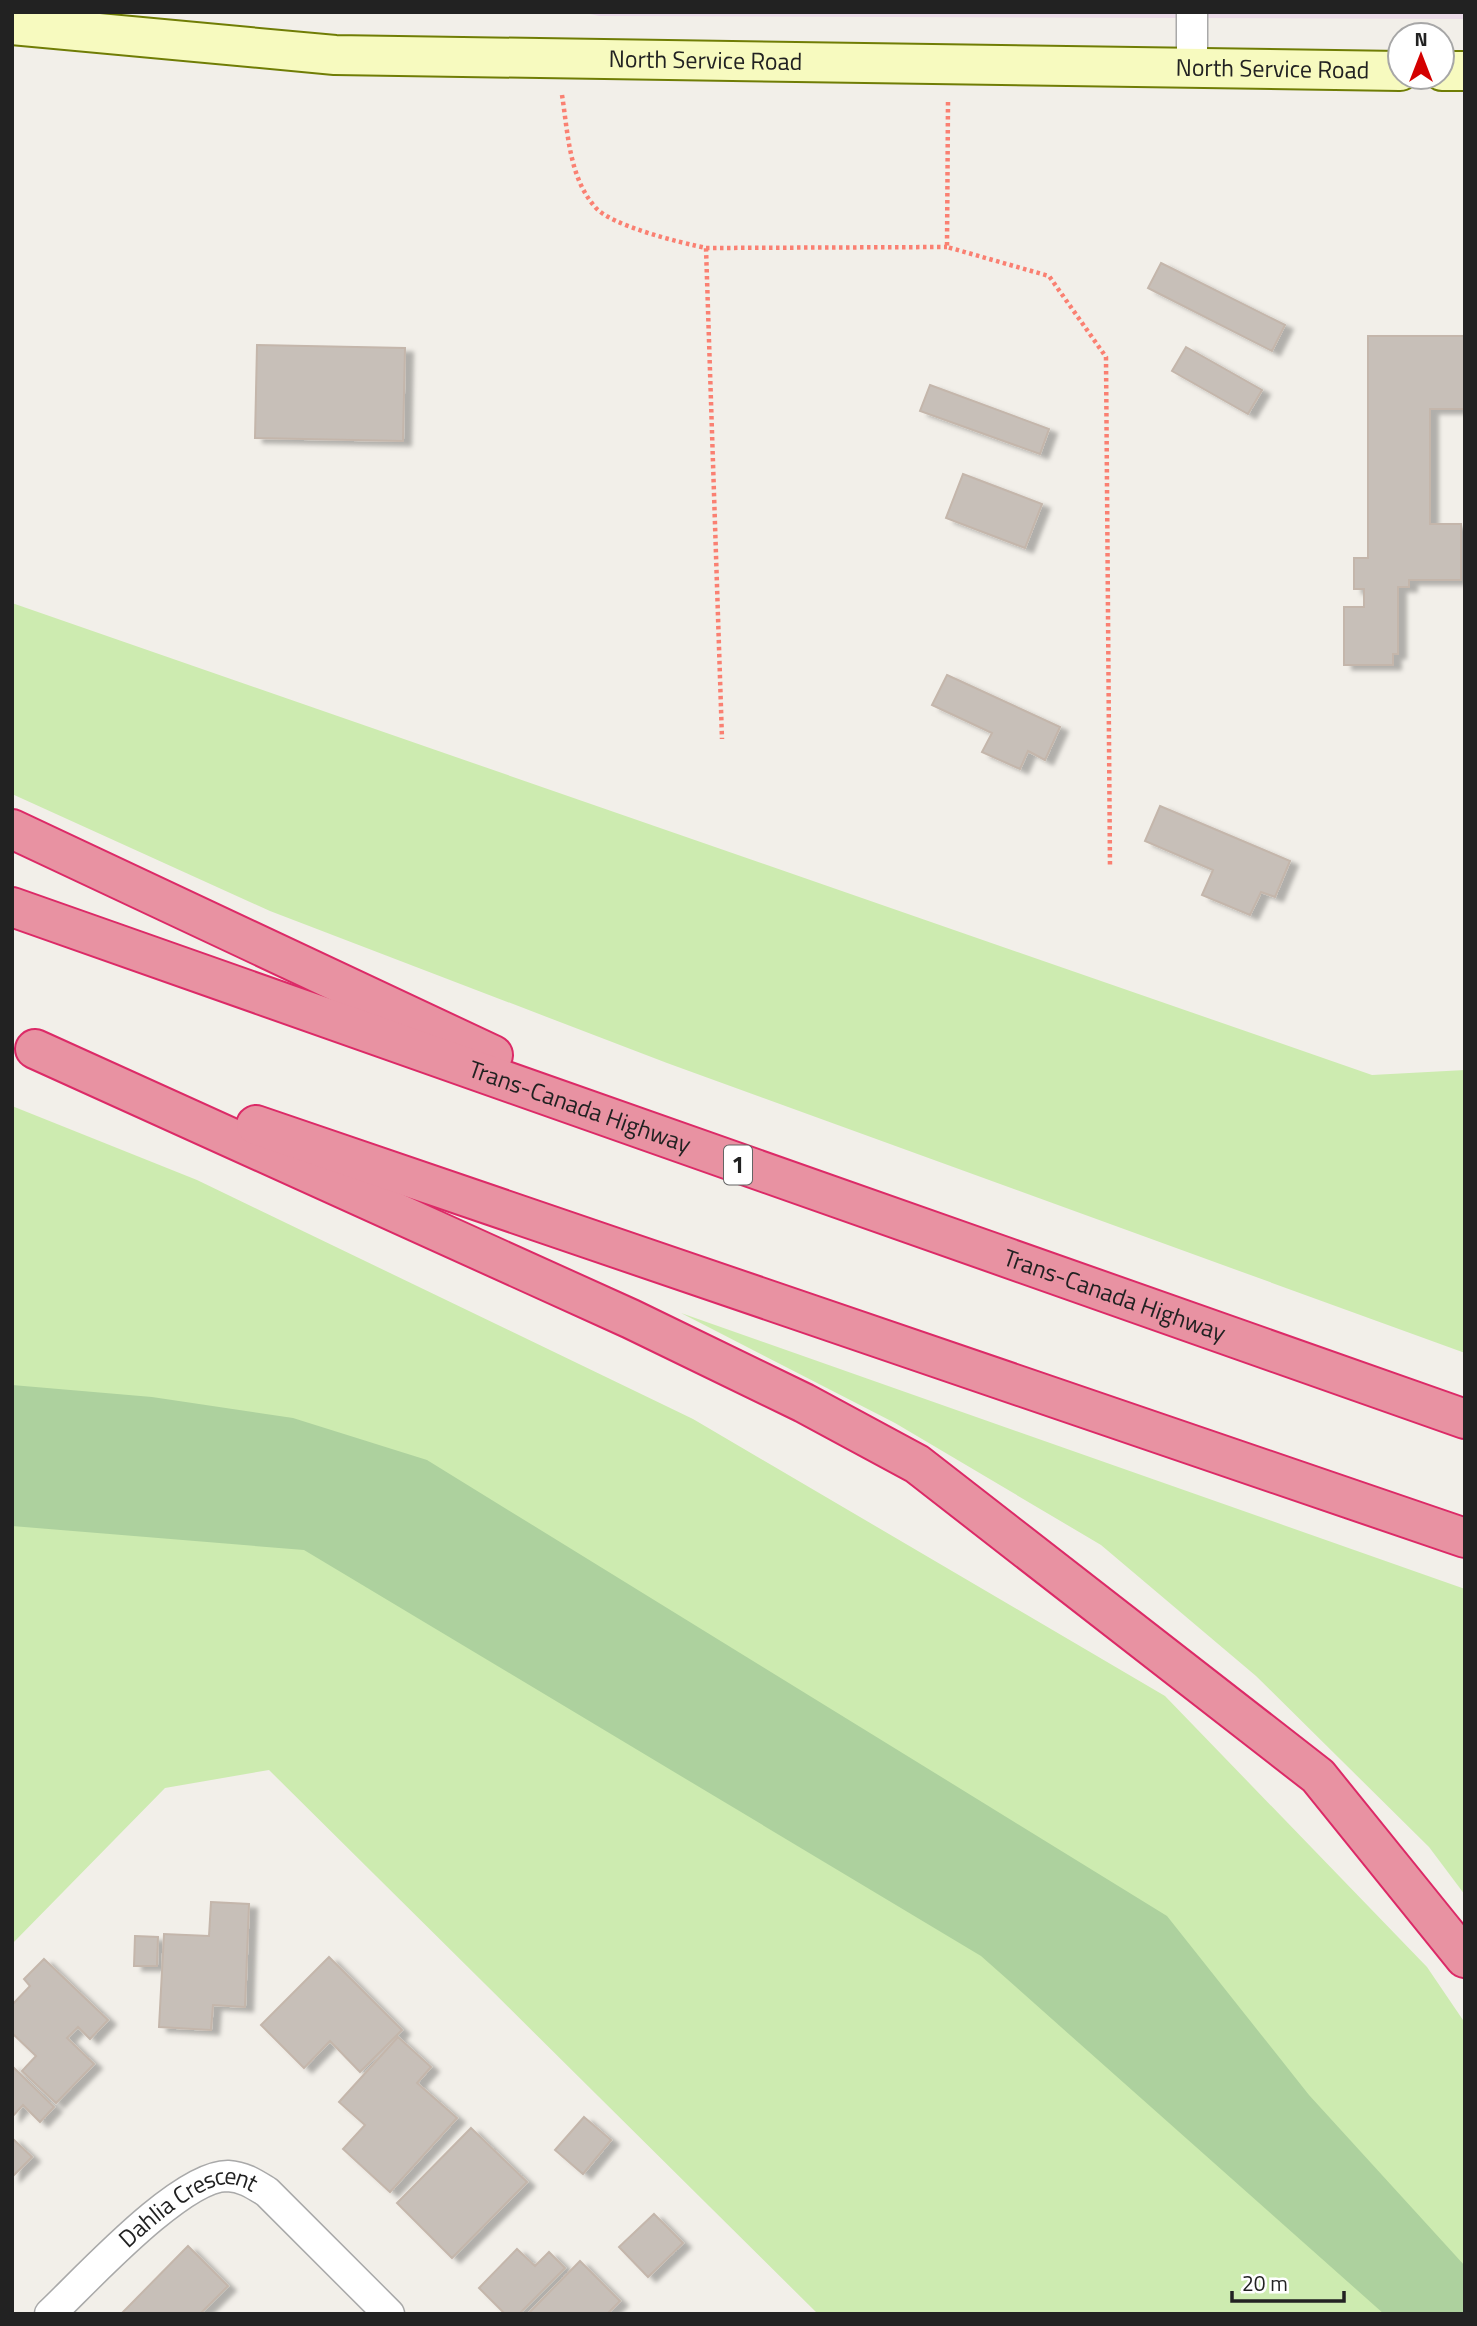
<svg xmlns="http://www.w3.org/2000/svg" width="1477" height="2326" viewBox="0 0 1477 2326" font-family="'Titillium Web',sans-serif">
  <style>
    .industrial { fill: #ebdbe8 }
    .grass { fill: #cdebb0 }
    .forest { fill: #add19e }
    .building { fill: #c7bfb8; stroke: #c4b6ab; stroke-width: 2; filter: url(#shadow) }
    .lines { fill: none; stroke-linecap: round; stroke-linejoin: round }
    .street-casing { stroke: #a9a9a9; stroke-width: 33 }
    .secondary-casing { stroke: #707d05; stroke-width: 42 }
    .highway-casing { stroke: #dc2a67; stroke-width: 42 }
    .path { stroke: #fa8072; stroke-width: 4.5; stroke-dasharray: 3.5 3.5; stroke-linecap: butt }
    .street { stroke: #fff; stroke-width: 30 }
    .secondary { stroke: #f7fabf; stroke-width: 38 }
    .highway { stroke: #e892a2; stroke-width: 38 }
    .labels { text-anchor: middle; stroke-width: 6; stroke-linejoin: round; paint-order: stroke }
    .shield { fill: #fff; stroke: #646464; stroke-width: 2 }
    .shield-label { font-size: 23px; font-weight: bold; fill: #222 }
    .street-label { font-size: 24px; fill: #222; stroke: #fff }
  </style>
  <defs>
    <filter id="shadow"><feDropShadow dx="8" dy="4.5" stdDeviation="2" flood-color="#0004"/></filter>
  </defs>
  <rect width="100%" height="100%" fill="#f2efe9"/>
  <!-- industrial -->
  <path class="industrial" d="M581 12H1465V19L599 16Z"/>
  <!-- grass -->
  <path class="grass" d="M12 603 1372 1075 1465 1070V1353L667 1063 270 911 12 794Z
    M12 1106 197 1180 693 1419 1165 1696 1427 1967 1465 2023V2314H818L269 1770 165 1788 12 1944Z
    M681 1313 1465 1589V1895L1429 1847 1256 1676 1101 1545 895 1423Z"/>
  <!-- forest -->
  <path class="forest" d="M12 1385 152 1397 293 1418 427 1460 1167 1916 1309 2095 1465 2266V2314H1384L981 1956 304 1550 12 1526Z"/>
  <!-- building -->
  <path class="building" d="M1161 263 1285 325 1272 351 1148 288Z
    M1368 336H1465V409H1430V524H1461V580H1409V587H1398V654H1393V665H1344V607H1364V589H1354V558H1368Z
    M257 345 405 348 403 441 255 438Z
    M1186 347 1262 390 1248 414 1172 371Z
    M930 385 1049 429 1040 454 920 411Z
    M963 474 1042 504 1025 548 946 518Z
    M947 675 1060 727 1045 760 1028 751 1020 769 982 752 992 733 932 705Z
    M1160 806 1290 861 1275 897 1261 892 1250 915 1202 895 1213 870 1145 841Z
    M211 1902 249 1904 245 2007 213 2005 211 2030 159 2027 164 1934 209 1936Z
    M135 1936 158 1937 157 1966H134Z
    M329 1957 402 2030 360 2072 330 2041 304 2068 261 2025Z
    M44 1959 108 2020 90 2039 78 2027 67 2038 94 2064 56 2103 22 2071 36 2056 12 2033V2005L30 1986 24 1979Z
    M398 2037 431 2067 417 2083 457 2118 390 2192 343 2149 365 2125 339 2102Z
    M12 2066 54 2107 40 2122 23 2105 12 2117Z
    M584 2117 611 2140 583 2174 555 2150Z
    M471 2128 527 2182 452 2258 397 2203Z
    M12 2138 32 2157 12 2177Z
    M654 2214 683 2243 648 2277 619 2247Z
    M188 2246 228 2286 200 2314H121Z
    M517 2249 535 2266 549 2252 565 2268 519 2314H505L479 2288Z
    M580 2261 620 2301 607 2314H528Z"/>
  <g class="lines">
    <!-- street casing -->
    <g class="street-casing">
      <g id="street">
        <path d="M1192 70V12"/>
        <path id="s1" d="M50 2314C86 2280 181 2175 228 2176 244 2177 254 2184 267 2192L389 2314"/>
      </g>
    </g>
    <!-- secondary casing -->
    <g class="secondary-casing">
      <g id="secondary">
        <path id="s2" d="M12 25 335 55 1400 71"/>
        <path d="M1442 71H1465"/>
      </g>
    </g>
    <!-- highway casing -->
    <g class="highway-casing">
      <g id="highway">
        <path d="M12 829 493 1055"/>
        <path id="s3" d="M12 907 1465 1419"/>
        <path d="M35 1049 631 1319 804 1403 917 1464 1318 1776 1465 1958"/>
        <path d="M256 1125 1465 1538"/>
      </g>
    </g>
    <!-- path -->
    <path class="path" d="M562 95C568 133 569 177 595 207 611 226 682 243 706 248L722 739
      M948 102 947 247 1049 276 1106 357 1110 867
      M706 248 947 247"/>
    <!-- street -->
    <use href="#street" class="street"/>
    <!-- secondary -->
    <use href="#secondary" class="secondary"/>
    <!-- highway -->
    <use href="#highway" class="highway"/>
  </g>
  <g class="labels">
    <!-- shield labels -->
    <rect class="shield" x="724" y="1145.5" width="28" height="39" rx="5"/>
    <g class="shield-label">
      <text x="738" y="1173">1</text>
    </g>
    <!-- street labels -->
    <g class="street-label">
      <text dy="8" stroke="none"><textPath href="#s2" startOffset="695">North Service Road</textPath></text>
      <text dy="8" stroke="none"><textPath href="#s2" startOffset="1262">North Service Road</textPath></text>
      <text dy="8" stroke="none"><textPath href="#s3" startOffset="602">Trans-Canada Highway</textPath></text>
      <text dy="8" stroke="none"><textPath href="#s3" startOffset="1169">Trans-Canada Highway</textPath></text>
      <text dy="8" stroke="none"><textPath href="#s1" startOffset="180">Dahlia Crescent</textPath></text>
    </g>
  </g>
  <!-- border -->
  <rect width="1477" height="2326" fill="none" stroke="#222222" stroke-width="28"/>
  <!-- north arrow -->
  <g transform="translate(1421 56)"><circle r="33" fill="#ffffff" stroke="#a7a7a7" stroke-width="2"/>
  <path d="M0-5L12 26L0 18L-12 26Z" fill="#d40000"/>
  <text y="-10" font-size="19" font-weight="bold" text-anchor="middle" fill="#222222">N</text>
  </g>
  <!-- scale -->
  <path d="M1232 2291v10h112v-10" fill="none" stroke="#222222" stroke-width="3.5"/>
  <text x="1242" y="2291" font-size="21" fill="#222222" stroke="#ffffff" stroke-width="5" paint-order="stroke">20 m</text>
</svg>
